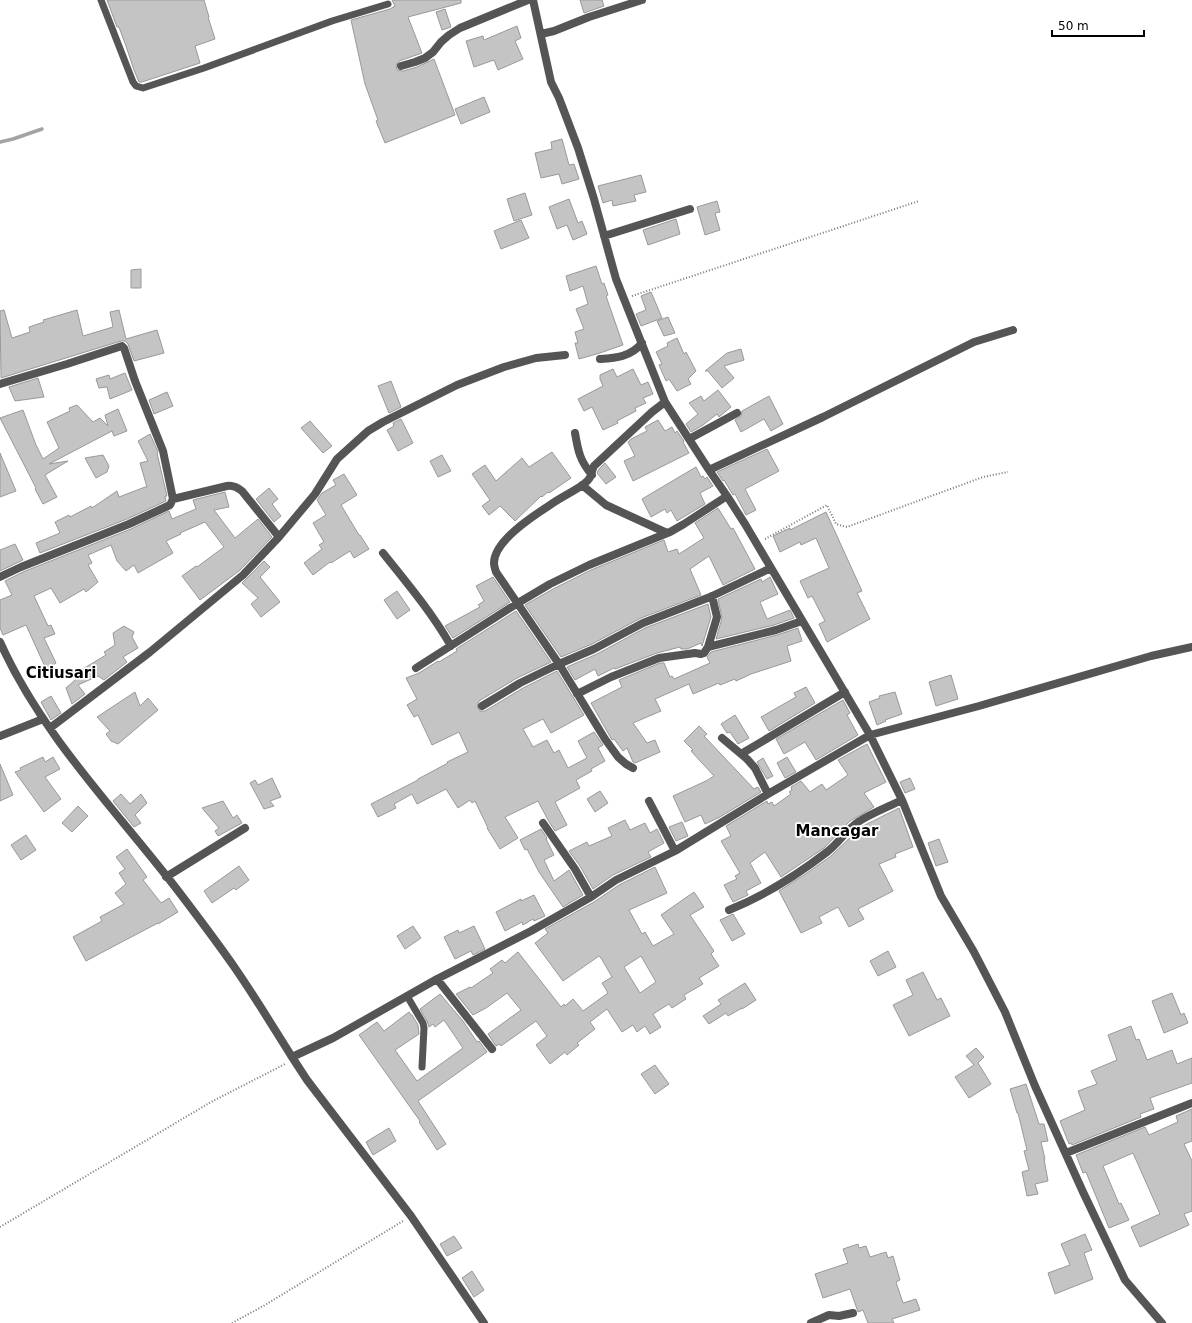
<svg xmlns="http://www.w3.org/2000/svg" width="1192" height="1323" viewBox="0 0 1192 1323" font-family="'DejaVu Sans',sans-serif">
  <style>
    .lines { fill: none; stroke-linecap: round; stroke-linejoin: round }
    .stream { stroke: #a3a3a3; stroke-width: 3.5 }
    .building { fill: #c4c4c4; stroke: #999; fill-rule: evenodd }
    .path { stroke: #777; stroke-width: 2; stroke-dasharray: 1 2; stroke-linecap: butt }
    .lane { stroke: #555; stroke-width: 7 }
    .street { stroke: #555; stroke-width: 8 }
    .labels { text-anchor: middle; stroke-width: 3.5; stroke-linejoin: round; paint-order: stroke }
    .quarter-label { font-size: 15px; font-weight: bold; fill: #000; stroke: #fff }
  </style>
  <rect width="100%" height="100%" fill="#fff"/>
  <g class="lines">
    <!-- stream -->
    <path class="stream" d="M0 142 13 139 42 129"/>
  </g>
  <!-- building -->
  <path class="building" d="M107 0H204L209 17H208L215 39 195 46 200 63 142 82H139L134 70 126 46 119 27H117Z
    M392 0H461V3L408 17 422 53 399 61 396 65 397 70 403 71 417 67 434 59 455 115 385 143 376 121 378 120 365 84 351 20 390 9 395 6Z
    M580 0H602L604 6 584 13Z
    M445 9 451 27 442 30 436 12Z
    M517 26 521 38 515 41 523 59 498 70 494 60 474 67 466 41 483 36 484 40Z
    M484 97 490 112 461 124 455 109Z
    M562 139 569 165 574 164 579 179 562 184 559 174 541 178 535 153 552 149 551 142Z
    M641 175 646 192 634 195 636 201 613 206 612 200 603 203 598 186Z
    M525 193 532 215 514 221 507 199Z
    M569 199 578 223 582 221 587 234 573 240 567 225 557 229 549 207Z
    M717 201 720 212 715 213 720 230 705 235 697 207Z
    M676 219 680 234 648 245 643 230Z
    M521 220 529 238 501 249 494 231Z
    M596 266 602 284 604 283 608 295 606 296 623 345 600 353 579 359 575 343H578L575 332 584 329 576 309 588 304 583 286 570 291 566 276Z
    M141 269V288H131V270Z
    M651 292 662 318 641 326 636 314 646 310 641 296Z
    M4 310 12 338 30 332 29 327 44 322 43 320 77 310 83 336 113 327 110 312 119 310 126 339 157 330 164 353 134 361 128 344 125 341H121L1 378 0 311Z
    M668 317 675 333 664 336 657 321Z
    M677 338 684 354 686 352 696 371 688 379 691 384 677 391 669 379 666 381 659 365 662 364 656 352 668 346 667 343Z
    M741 349 744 360 724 366 734 378 722 388 708 371H705L727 353Z
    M613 369 617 377 633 369 641 385 648 382 653 394 643 398 646 403 635 408 636 411 617 421 618 423 603 430 592 407 584 411 578 399 603 386 600 379V375Z
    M125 373 132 390 110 399 107 387 99 388 96 379 109 375 110 379Z
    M38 378 44 397 15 401 9 387Z
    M391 381 401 407 389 413 378 386Z
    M718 390 731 407 719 417 717 414 703 425 691 432 686 424 698 414 689 403 701 396 704 401Z
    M167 392 173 406 154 414 149 400Z
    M769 396 783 424 771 431 764 419 741 432 735 420 741 416 742 411Z
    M77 405 93 422 100 418 108 426 105 415 118 409 127 431 114 436 112 431 49 464 68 461 45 475 57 497 43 504 35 489 36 488 0 418 23 410 36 445 43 459 59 448 47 422 70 411 69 408Z
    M401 419 413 443 398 451 387 430 394 426 393 423Z
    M658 420 665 431 672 427 675 433 677 431 684 441 683 442 689 453 633 481 624 461 635 456 628 442 631 439 647 431 645 427Z
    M310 421 332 446 323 453 301 428Z
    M150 434 158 452 157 453 167 496H165L166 501 127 519 40 553 36 543 60 533 55 522 69 515 70 517 91 506 92 508 117 491 119 497 145 487H147L140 463 148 461 138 441Z
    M767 449 779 471 745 489 756 510 746 515 735 494 733 495 724 480 723 481 717 472Z
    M552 452 571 478 549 493 548 492 542 497 541 496 515 521 500 506 489 515 482 506 490 500 472 474 485 465 496 481 522 458 529 467Z
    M0 453 16 491 0 497Z
    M103 455 109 466 107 472 96 478 85 458Z
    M442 455 451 471 438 477 430 461Z
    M605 463 616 477 606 484 597 473 599 469Z
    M696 467 701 477 703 476 705 479 707 477 713 486 700 493 705 504 677 521 671 510 667 513 665 509 651 517 642 499Z
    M344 474 357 495 341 505 359 535H360L369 549 354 558 350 551 331 563 330 562 313 575 304 563 322 549 319 545 324 542 313 523 326 515 317 500 322 493 336 485 333 480Z
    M269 488 278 499 272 504 281 516 274 522 256 499Z
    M225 492 229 507 214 510 235 538 258 519 272 537 239 571 200 600 182 576 196 566 197 567 224 547 205 522 180 533 181 534 166 541 173 553 138 573 134 565 126 571 117 561 111 545 88 555 92 563 88 565 98 582 86 592 84 589 60 603 51 588 34 596 48 626 51 625 55 634 44 638 56 663 46 669 26 625 3 635 0 628V600L12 595 5 581 23 572 131 529 169 511 172 519 196 509 193 500Z
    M718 508 731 529 733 528 755 569 723 585 709 556 690 569 701 595 641 618 592 644 561 657 525 605 553 589 591 570 664 540 668 552 677 549 679 554 704 538 695 523Z
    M826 512 862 591 857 593 870 619 827 642 819 624 825 621 812 596 808 598 800 581 829 568 816 538 801 545 800 542 780 552 773 536 790 528V530Z
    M15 544 23 560 0 571V550Z
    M264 561 270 567 260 577 280 602 261 617 251 604 258 598 242 583Z
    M493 577 510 602 453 638 445 626 480 607 478 605 484 601 476 586Z
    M770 577 778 594 760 602 767 619 790 610 794 618 774 625 716 639 722 618 718 599 761 579 762 582Z
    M397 591 410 610 397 619 384 600Z
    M708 604 711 617 702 646 701 643 687 649H681L680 647 657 653 615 669 614 668 598 676 595 669 575 680 567 667 597 654 645 628Z
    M516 611 551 662 517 678 479 701 477 706 480 711H485L523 688 557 671 584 715 551 733 543 719 523 729 533 747 547 740 554 753 559 750 568 768 587 758 578 741 594 732 603 745 598 748 605 761 591 769 592 771 576 780 580 788 555 802 567 825 555 831 548 820 538 801 505 817 518 838 500 849 487 828H488L475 801 472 803 470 800 458 808 446 789 417 804 412 794 394 804 396 808 378 817 371 804 418 780V779L448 763 447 762 468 752 459 732 432 745 418 715 414 717 407 705 417 699 406 678 419 673 438 661 439 662 457 651 456 649Z
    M124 626 134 632 132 637 138 648 123 657 127 662 104 680 98 676 78 685 85 694 72 704 66 688 83 673 81 670 106 655 104 652 115 645 113 633Z
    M798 628 802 641 787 646 791 661 751 674 736 681 735 679 720 685 719 683 693 694 689 684 655 699 661 711 633 723 647 743 655 740 660 752 635 763 633 762 627 748 623 751 614 739 612 740 591 703 622 687 619 680 660 663H664L670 677 672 676 674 679 710 663 707 657 711 652 777 635Z
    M951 675 958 699 936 706 929 682Z
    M806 687 815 703 769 731 761 717 796 697 794 693Z
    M135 692 140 706 148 698 158 710 118 744 111 741 106 734 110 731 97 717Z
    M895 692 902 714 885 720 886 721 877 725 869 702 880 698 879 696Z
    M51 696 61 713 51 720 41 702Z
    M843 700 850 713 847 715 858 735 816 760 805 742 784 754 776 739Z
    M735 715 749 738 738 744 730 732 727 733 721 724Z
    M699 726 707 734 704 736 754 789 758 787 761 792 720 817 705 824 701 815 685 822 673 796 706 781 714 776 691 751 693 750 684 741Z
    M867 744 886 782 864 793 874 807 850 821 824 848 781 877 765 852 750 863 761 883 746 891 748 895 733 902 724 885 737 879 735 876 740 873 721 841 731 836 726 826 767 801 768 804 772 802 774 806 791 794 789 792 792 790 791 787 801 781 810 792 822 784 826 790 848 775 838 760Z
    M43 757 45 762 53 757 60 769 45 777 61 799 44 812 15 772 21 770 20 768Z
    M787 757 796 772 785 778 777 763Z
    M763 758 773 776 767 779 757 762Z
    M0 764 13 795 0 801Z
    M272 778 281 797 270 801 274 806 264 809 250 783 255 780 258 785Z
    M910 778 915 789 905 793 900 782Z
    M600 791 608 803 595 812 587 799Z
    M121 794 130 804 141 794 147 803 135 815 141 823 134 827 113 801Z
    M223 801 233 818 237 815 242 823 218 836 215 831 219 828 202 808Z
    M78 806 88 816 72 832 62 823Z
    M899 808 913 847 895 854 896 857 879 864 893 891 858 909 864 919 849 927 838 907 819 917 822 923 801 933 779 891 807 873 831 856 861 827Z
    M625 820 630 830 645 823 650 833 657 829 664 843 648 852 651 857 613 875 593 889 580 866 569 851 587 842 589 846 612 836 608 828Z
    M682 822 688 836 676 841 669 827Z
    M541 829 547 838 546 839 554 855 544 860 554 881 569 870 583 895 563 907 539 872 527 849 525 850 520 840Z
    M26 835 36 850 21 860 11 845Z
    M939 839 948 862 936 866 928 843Z
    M127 849 147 877 143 880 161 903 169 898 178 912 158 924V923L116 945 86 961 73 937 102 921 100 917 124 904 115 893 126 884 119 873 125 869 116 857Z
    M239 866 249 880 236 890 234 888 212 903 204 891Z
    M655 867 667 893 629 910 642 934 645 932 653 946 674 934 661 915 694 892 704 907 690 915 714 951 711 954 719 966 699 978 703 984 684 995 686 999 672 1008 669 1004 653 1014 661 1027 650 1034 645 1026 637 1032 633 1025 622 1032 607 1009 590 1022 595 1029 577 1043 579 1045 567 1055 565 1052 550 1064 536 1045 547 1036 536 1021 501 1046 500 1044 496 1046 488 1034 521 1010 507 993 486 1008 473 1015 456 994 470 987 471 988 493 973 490 969 502 960 505 963 518 952 561 1007 564 1004 565 1006 573 999 583 1011 608 993 602 983 612 977 601 958 599 956 563 981 535 943 548 933 545 929 594 902 619 885ZM641 956 656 982 640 993 624 967Z
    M534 895 545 916 534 921 533 919 523 925 522 922 505 931 496 912 521 899V901Z
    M733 914 745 934 732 941 720 920Z
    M413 926 421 938 405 949 397 936Z
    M474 926 485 949 473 955 471 951 455 959 444 937 458 930 459 933Z
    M888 951 896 967 878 976 870 961Z
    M923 972 937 1000 941 998 950 1016 909 1036 893 1005 913 995 906 980Z
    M745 983 756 1000 742 1009V1008L728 1016 726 1013 709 1024 703 1016 721 1004 718 1000Z
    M1172 993 1181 1015 1184 1013 1188 1023 1164 1033 1152 1001Z
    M440 994 463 1021 477 1042 479 1041 487 1052 418 1101 446 1144 437 1150 419 1122 420 1121 359 1035 377 1022 384 1031 409 1012 411 1015H412L418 1025 419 1034 395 1050 417 1081 463 1048 444 1020 435 1027 433 1024 429 1027 427 1021 420 1009Z
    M1131 1026 1136 1040 1139 1039 1147 1060 1172 1050 1177 1064 1192 1058V1083L1150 1098 1154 1109 1140 1114 1141 1117 1072 1145 1071 1143 1069 1144 1060 1121 1085 1110 1078 1091 1097 1084 1091 1071 1117 1060 1108 1035Z
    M976 1048 984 1057 978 1063 991 1084 969 1098 955 1077 974 1065 966 1056Z
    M655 1065 669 1084 655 1094 641 1074Z
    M1026 1084 1039 1124H1044L1048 1141 1041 1142 1045 1159H1044L1048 1181 1035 1184 1038 1194 1027 1196 1022 1172 1029 1170 1024 1151 1027 1150 1018 1113H1017L1010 1089Z
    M1192 1109V1141L1184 1144 1192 1161V1211L1184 1214 1189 1225 1140 1247 1131 1227 1160 1214 1133 1153 1103 1166 1119 1204 1121 1203 1129 1220 1109 1228 1086 1172 1083 1173 1076 1155 1145 1127 1149 1135 1178 1122 1176 1116Z
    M389 1128 396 1141 373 1155 366 1142Z
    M1085 1234 1092 1250 1084 1253 1093 1279 1055 1294 1048 1273 1070 1265 1061 1244Z
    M454 1236 462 1248 447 1256 440 1244Z
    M858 1244 859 1248 866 1246 870 1257 886 1252 888 1258 893 1256 900 1280 896 1282 903 1303 916 1299 920 1310 892 1319 894 1323H868L863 1310 858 1312 850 1289 823 1298 815 1274 848 1263 843 1249Z
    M472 1271 484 1290 474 1297 462 1278Z"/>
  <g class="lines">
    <!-- path -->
    <path class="path" d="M632 296 919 201
      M765 539 827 505 836 524 847 527 983 477 1008 472
      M0 1227 211 1102 285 1064
      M232 1323 265 1305 403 1221"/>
    <!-- lane -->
    <path class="lane" d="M101 0 133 82 136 86 143 88 204 68 332 21 388 4
      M407 996 423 1023 424 1028 422 1067"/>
    <!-- street -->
    <path class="street" d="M533 0 551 82 559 98 578 148 594 199 616 279 665 402 709 470 727 496 745 524 870 735 902 800 941 896 974 952 1005 1012 1035 1086 1083 1192 1125 1280 1162 1323
      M541 34 554 31 589 17 642 0
      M401 66 415 62 425 58 433 52 441 42 449 35 460 28 528 0
      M604 236 690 209
      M600 359C615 358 631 357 642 343
      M0 384 67 364 122 346 124 348 135 381 163 451 173 499 170 505 129 524 21 567 0 577
      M575 433C578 451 580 461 592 475
      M689 439 737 413
      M709 470 823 417 974 342 1013 330
      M582 485 606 505 667 533
      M173 499 227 486C233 485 237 487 242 491L279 537
      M383 553C408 584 432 613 451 646
      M0 642C42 736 117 811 179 892 198 917 217 942 235 968 255 997 273 1027 292 1057L333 1038 437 979 531 931 591 897 616 880 675 851 768 794 870 735 979 706 1151 656 1192 647
      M708 647 717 617 712 596
      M416 668 518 603 550 584 589 565 670 532 684 524 727 496
      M577 694 611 677 659 658 695 653 701 654 704 653 708 647 776 630 802 621
      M482 706 520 683 559 664 594 649 643 623 710 597 771 568
      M50 728 150 652 243 575 279 537 315 494 337 459 368 431 383 422 457 385 504 367 536 358 565 355
      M0 736 43 719
      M722 738 747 759 755 768 768 794
      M741 754 845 692
      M633 768 626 764 618 757 605 739 559 664 496 572C495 569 494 566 494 563 494 541 533 516 550 505 561 497 573 492 584 484 593 477 590 474 594 466L652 412 665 402
      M649 801 675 851
      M543 823 575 869 591 897
      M166 877 245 828
      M729 910C764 896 797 875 827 852 839 843 846 830 858 822 872 813 888 807 902 800
      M437 979 492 1049
      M292 1057 307 1080 411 1216 484 1323
      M1066 1153 1192 1103
      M811 1323 829 1315 839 1316 853 1313"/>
  </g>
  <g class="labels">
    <!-- quarter labels -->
    <g class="quarter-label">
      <text x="61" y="678">Citiusari</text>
      <text x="837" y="836">Mancagar</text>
    </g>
  </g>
  <!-- scale -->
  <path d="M1052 30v6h92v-6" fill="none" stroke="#000000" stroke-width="2"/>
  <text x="1058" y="30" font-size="12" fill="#000000" stroke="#ffffff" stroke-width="3" paint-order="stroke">50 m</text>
</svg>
